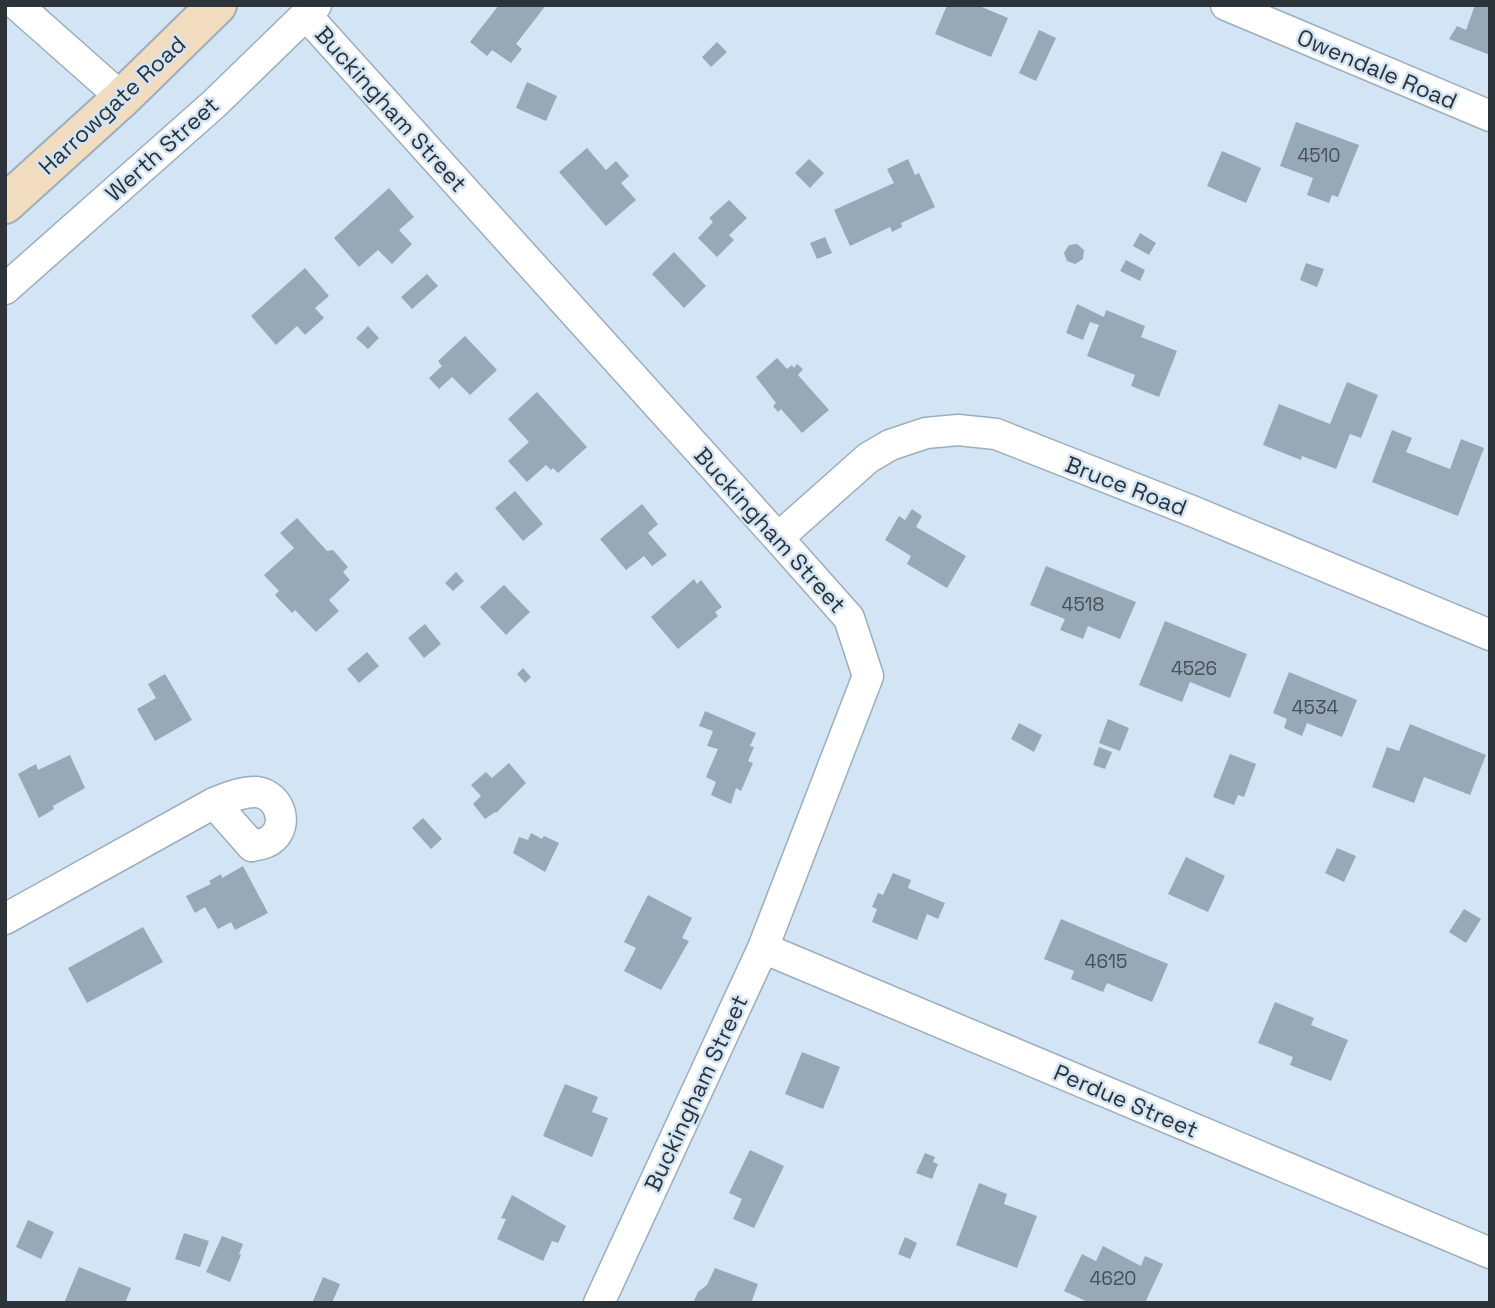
<svg xmlns="http://www.w3.org/2000/svg" width="1495" height="1308" viewBox="0 0 1495 1308" font-family="'Space Grotesk',sans-serif">
  <style>
    .building { fill: #97a8b7 }
    .lines { fill: none; stroke-linecap: round; stroke-linejoin: round }
    .street-casing { stroke: #9cadbc; stroke-width: 33 }
    .secondary-casing { stroke: #9cadbc; stroke-width: 42 }
    .street { stroke: #fff; stroke-width: 30 }
    .secondary { stroke: #f2dcbf; stroke-width: 38 }
    .labels { text-anchor: middle; stroke-width: 5; stroke-linejoin: round; paint-order: stroke }
    .number-label { font-size: 19px; fill: #475058 }
    .street-label { font-size: 23px; fill: #2c3339; stroke: #d3e5f5 }
  </style>
  <rect width="100%" height="100%" fill="#d3e5f5"/>
  <!-- building -->
  <path class="building" d="M499 5H546L516 44 522 49 511 63 492 50 487 56 470 42Z
    M947 5H977L1008 18 991 57 935 34Z
    M1475 5H1490V55L1449 39 1457 26 1466 30Z
    M1039 30 1056 38 1036 81 1019 73Z
    M717 42 727 52 711 67 702 57Z
    M527 82 557 96 546 121 516 108Z
    M1296 122 1359 145 1338 197 1332 195 1329 203 1307 195 1313 178 1280 166Z
    M587 148 606 170 616 161 629 176 621 183 636 200 606 226 559 172Z
    M1222 151 1261 168 1246 203 1207 186Z
    M809 159 824 173 810 188 795 173Z
    M908 159 915 175 919 173 935 207 901 223 902 227 892 232 890 227 850 246 834 210 894 183 887 169Z
    M389 188 414 217 399 230 412 244 392 264 378 250 359 267 334 238Z
    M729 200 747 218 729 235 734 240 717 257 698 238 713 222 709 218Z
    M1140 233 1156 243 1149 255 1133 246Z
    M825 237 832 253 817 259 810 243Z
    M1077 244 1084 250 1083 259 1075 264 1067 261 1064 253 1069 245Z
    M674 252 706 286 684 308 652 274Z
    M1126 260 1145 270 1140 281 1120 271Z
    M1306 263 1324 269 1317 287 1300 280Z
    M305 268 329 296 315 308 324 318 305 335 297 326 276 345 251 316Z
    M427 274 438 286 412 309 401 297Z
    M1077 304 1104 317 1106 310 1145 326 1141 337 1177 351 1159 397 1131 386 1135 375 1087 356 1099 325 1090 322 1083 340 1066 333Z
    M368 326 379 338 368 349 356 338Z
    M465 336 497 370 470 395 452 377 439 389 429 378 442 366 438 361Z
    M777 358 787 369 792 365 794 368 797 364 803 369 798 375 829 410 802 433 781 409 778 412 773 406 776 403 756 377Z
    M1347 382 1378 395 1361 438 1350 434 1336 469 1302 456 1301 460 1263 445 1279 404 1330 424Z
    M537 392 587 447 558 473 553 468 551 470 546 465 527 482 508 461 529 442 508 419Z
    M1392 430 1412 438 1406 452 1450 469 1461 439 1484 448 1458 516 1372 482Z
    M515 491 543 524 523 541 495 508Z
    M642 504 658 524 648 533 667 555 652 566 644 556 626 570 600 539Z
    M912 509 922 516 916 527 966 556 947 588 907 564 911 556 885 540 899 516 905 520Z
    M297 518 327 551 333 550 348 567 343 572 350 580 329 600 339 611 316 632 295 610 292 613 275 595 279 591 264 575 294 548 280 533Z
    M1046 566 1136 602 1120 639 1088 626 1083 639 1060 630 1065 619 1030 605Z
    M456 572 464 581 453 591 445 583Z
    M694 579 697 584 701 580 722 607 715 612 718 616 678 649 651 617Z
    M504 585 530 612 506 635 480 607Z
    M1165 621 1247 654 1230 698 1190 682 1182 702 1139 685Z
    M425 624 441 644 424 658 408 638Z
    M367 652 379 666 359 683 347 669Z
    M523 668 531 677 525 683 517 674Z
    M1289 672 1357 700 1342 737 1307 723 1302 736 1284 728 1287 719 1273 713Z
    M165 674 192 720 155 741 137 709 156 698 148 684Z
    M705 711 756 733 750 746 754 747 748 761 753 763 741 791 736 788 731 804 711 795 716 782 706 777 718 749 707 746 713 731 699 726Z
    M1108 719 1129 728 1120 751 1099 743Z
    M1019 723 1042 735 1034 752 1011 739Z
    M1410 724 1486 755 1470 795 1424 777 1414 803 1372 787 1387 747 1399 751Z
    M1099 747 1112 752 1105 769 1093 765Z
    M1230 754 1256 764 1244 797 1238 795 1234 805 1213 797Z
    M70 755 85 788 53 806 54 809 39 818 18 774 36 764 38 770Z
    M509 763 526 783 496 813 495 812 485 819 473 804 481 796 471 785 486 772 492 778Z
    M423 818 442 839 431 849 412 828Z
    M531 833 542 839 544 836 559 843 545 872 513 853 519 837 528 840Z
    M1337 848 1356 856 1344 882 1325 873Z
    M1186 857 1225 876 1208 912 1168 894Z
    M243 866 268 913 235 930 231 922 218 929 205 907 195 913 186 896 211 884 209 881 221 874 222 878Z
    M893 873 911 880 908 888 945 903 938 919 927 914 917 940 872 922 877 909 872 907 878 893 883 895Z
    M648 895 692 918 682 938 689 941 661 990 624 971 636 948 624 942Z
    M1464 909 1481 919 1466 943 1449 932Z
    M1061 919 1168 964 1152 1002 1107 983 1103 992 1071 979 1074 971 1044 959Z
    M143 927 163 962 87 1003 68 968Z
    M1275 1002 1314 1018 1311 1025 1348 1040 1331 1081 1290 1065 1293 1057 1258 1043Z
    M802 1052 840 1067 823 1109 785 1094Z
    M565 1084 598 1097 592 1112 608 1118 592 1157 543 1136Z
    M750 1150 784 1166 754 1228 733 1219 742 1199 729 1193Z
    M925 1153 935 1157 933 1162 938 1164 932 1179 916 1173Z
    M979 1183 1007 1194 1004 1204 1037 1216 1017 1268 956 1245Z
    M512 1195 566 1226 558 1243 552 1241 543 1261 497 1239 506 1219 501 1218Z
    M28 1220 54 1232 41 1259 16 1247Z
    M184 1233 209 1241 200 1267 175 1259Z
    M222 1236 243 1244 239 1254 241 1255 230 1282 206 1272Z
    M905 1237 917 1243 910 1259 898 1254Z
    M1103 1246 1141 1266 1145 1256 1163 1264 1145 1303H1090L1064 1291 1082 1254 1096 1261Z
    M79 1267 131 1288 125 1303H64Z
    M715 1268 758 1284 751 1303H693L698 1292 707 1285Z
    M323 1277 340 1284 332 1303 313 1301Z"/>
  <g class="lines">
    <!-- street casing -->
    <g class="street-casing">
      <path id="street" d="M17 5 122 98
        M1226 5 1490 116
        M306 15 778 538 849 618 868 676 763 948 599 1303
        M5 289 214 104 316 5
        M778 538 868 458 890 445 926 433 958 430 996 434 1192 511 1490 635
        M5 919 214 803C227 798 242 791 257 792 279 795 289 823 273 838 267 844 259 844 252 846L214 803
        M763 948 1490 1253"/>
    </g>
    <!-- secondary casing -->
    <g class="secondary-casing">
      <path id="secondary" d="M5 204 122 98 217 5"/>
    </g>
    <!-- street -->
    <use href="#street" class="street"/>
    <!-- secondary -->
    <use href="#secondary" class="secondary"/>
  </g>
  <g class="labels">
    <!-- number labels -->
    <g class="number-label">
      <text x="1319" y="162">4510</text>
      <text x="1083" y="611">4518</text>
      <text x="1194" y="675">4526</text>
      <text x="1315" y="714">4534</text>
      <text x="1106" y="968">4615</text>
      <text x="1113" y="1285">4620</text>
    </g>
    <!-- street labels -->
    <g class="street-label">
      <text transform="translate(1377 69) rotate(23)" y="8">Owendale Road</text>
      <text transform="translate(112 105) rotate(-43)" y="8">Harrowgate Road</text>
      <text transform="translate(391 109) rotate(48)" y="8">Buckingham Street</text>
      <text transform="translate(162 149) rotate(-42)" y="8">Werth Street</text>
      <text transform="translate(1126 486) rotate(21)" y="8">Bruce Road</text>
      <text transform="translate(770 530) rotate(48)" y="8">Buckingham Street</text>
      <text transform="translate(696 1093) rotate(-65)" y="8">Buckingham Street</text>
      <text transform="translate(1126 1101) rotate(23)" y="8">Perdue Street</text>
    </g>
  </g>
  <!-- border -->
  <rect width="1495" height="1308" fill="none" stroke="#2c3339" stroke-width="14"/>
</svg>
